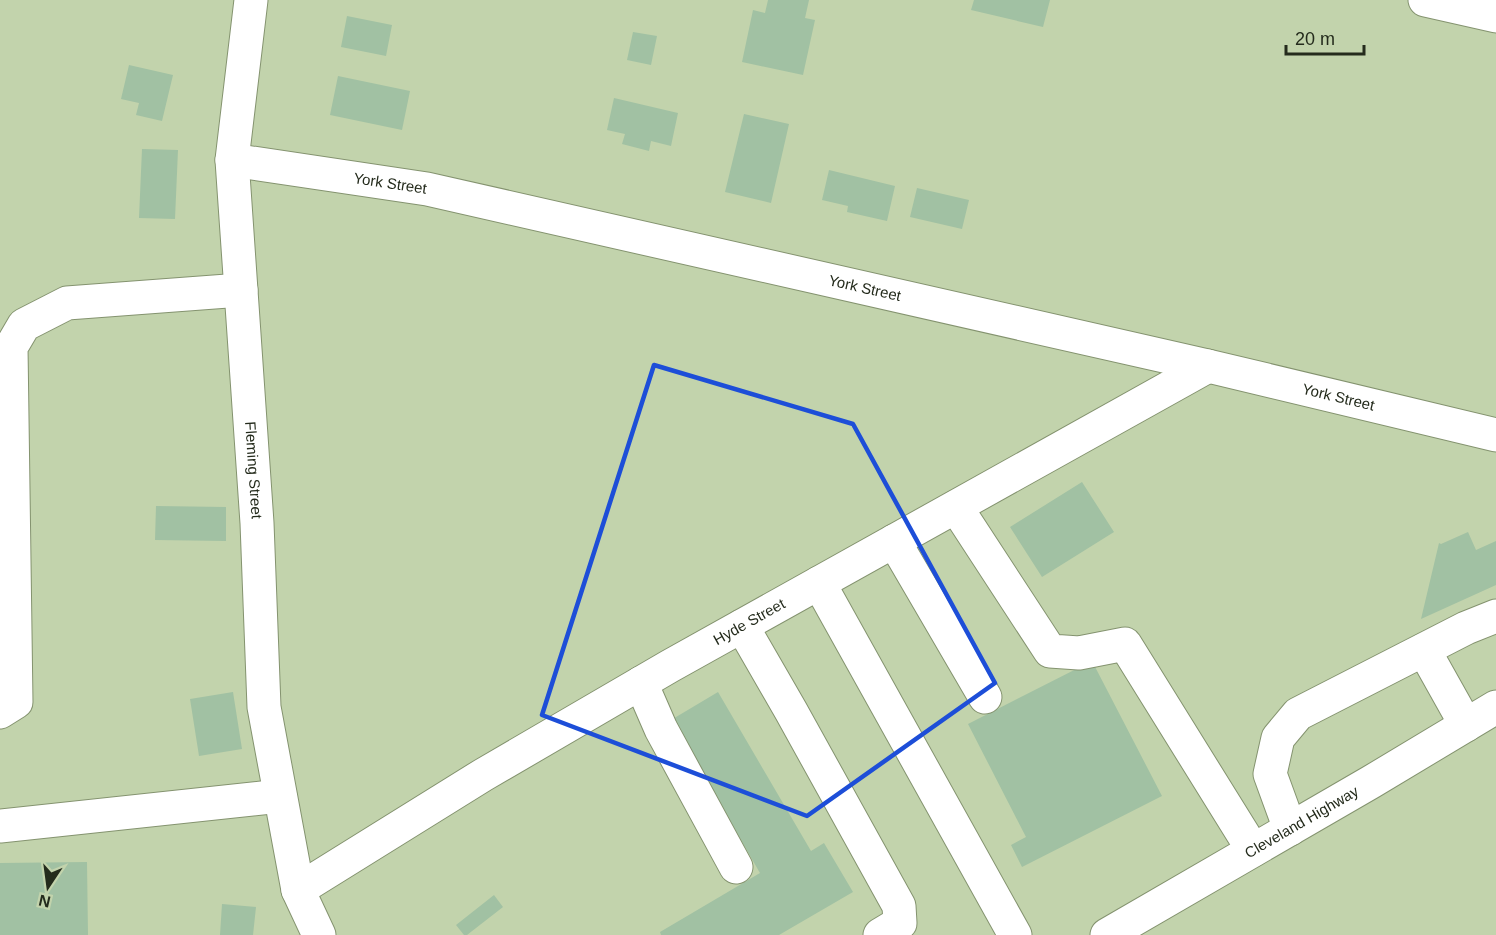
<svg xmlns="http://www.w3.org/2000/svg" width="1496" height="935" viewBox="0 0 1496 935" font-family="Helvetica,sans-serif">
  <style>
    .building { fill: #a1c1a3 }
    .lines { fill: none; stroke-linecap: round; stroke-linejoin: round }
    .minor-casing { stroke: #84936f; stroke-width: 35 }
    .major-casing { stroke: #84936f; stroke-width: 35 }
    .minor { stroke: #fff; stroke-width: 33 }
    .major { stroke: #fff; stroke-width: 33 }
    .marked { fill: none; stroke: #1d4ed8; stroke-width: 4.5; stroke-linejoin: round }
    .labels { text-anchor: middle; stroke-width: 4.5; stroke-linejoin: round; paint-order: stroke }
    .street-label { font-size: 15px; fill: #242b1c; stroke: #c2d3ac }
  </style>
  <rect width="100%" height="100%" fill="#c2d3ac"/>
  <!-- building -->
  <path class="building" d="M768 0H809L805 18 815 20 803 75 742 62 753 10 765 13Z
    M974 0H1050L1043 27 971 10Z
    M347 16 392 25 386 56 341 47Z
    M633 32 657 36 651 65 627 60Z
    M129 65 173 75 162 121 136 115 139 103 121 99Z
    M338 76 410 91 402 130 330 115Z
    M614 98 678 113 671 146 651 141 649 151 622 144 625 134 607 130Z
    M744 114 789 124 771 203 725 192Z
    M142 149 178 150 175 219 139 218Z
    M829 170 895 186 887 221 847 212 848 206 822 200Z
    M917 188 969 200 962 229 910 217Z
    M1082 482 1114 532 1042 577 1010 527Z
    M156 506 226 507V541L155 540Z
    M1468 532 1476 550 1496 541V585L1421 619 1439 543 1441 544Z
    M1092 661 1162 796 1022 867 1011 845 1026 837 968 724Z
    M233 692 242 749 199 756 190 699Z
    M718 692 811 851 824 843 853 892 779 935H661L660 932 760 873 671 720Z
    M87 862 88 935H0V863Z
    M494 895 503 907 467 935H464L456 925Z
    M222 904 256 907 253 935H220Z"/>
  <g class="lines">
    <!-- minor casing -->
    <g class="minor-casing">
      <g id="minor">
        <path id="s1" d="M251 0 232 160 257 523 264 707 298 890 319 935"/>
        <path d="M1425 0 1496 16"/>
        <path id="s2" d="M232 160 427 189 1208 366 1496 435"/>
        <path d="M956 507 1050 651 1079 653 1125 644 1253 850"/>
        <path d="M894 541 985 697"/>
        <path d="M819 583 1015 935"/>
        <path d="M742 626 791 711 899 906 900 923 880 935"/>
        <path d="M1424 650 1466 725"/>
        <path d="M641 683 661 729 736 867"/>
        <path d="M0 712 16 702 11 347 24 325 67 303 241 290"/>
        <path d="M0 826 280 796"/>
        <path d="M1290 829 1270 774 1278 738 1298 714 1466 628 1496 616"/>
        <path id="s3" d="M298 890 483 775 670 666 1208 366"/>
      </g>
    </g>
    <!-- major casing -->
    <g class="major-casing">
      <g id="major">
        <path id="s4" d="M1107 935 1371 782 1496 707"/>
      </g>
    </g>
    <!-- minor -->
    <use href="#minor" class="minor"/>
    <!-- major -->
    <use href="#major" class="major"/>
  </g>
  <!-- marked area -->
  <path class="marked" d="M654 365 853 424 995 683 807 816 542 715Z"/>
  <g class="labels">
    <!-- street labels -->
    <g class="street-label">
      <text dy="5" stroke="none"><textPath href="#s2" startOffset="160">York Street</textPath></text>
      <text dy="5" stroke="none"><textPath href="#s2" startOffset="646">York Street</textPath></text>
      <text dy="5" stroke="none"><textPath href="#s2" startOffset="1132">York Street</textPath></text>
      <text dy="5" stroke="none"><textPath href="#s1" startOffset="472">Fleming Street</textPath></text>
      <text dy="5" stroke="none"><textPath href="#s3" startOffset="525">Hyde Street</textPath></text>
      <text dy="5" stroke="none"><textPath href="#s4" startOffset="225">Cleveland Highway</textPath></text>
    </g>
  </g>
  <!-- north arrow -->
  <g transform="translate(48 887) rotate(193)" stroke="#c2d3ac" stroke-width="4.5" paint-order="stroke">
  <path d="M0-4.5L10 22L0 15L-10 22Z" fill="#242b1c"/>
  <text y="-9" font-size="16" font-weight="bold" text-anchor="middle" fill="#242b1c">N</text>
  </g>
  <!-- scale -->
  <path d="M1286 45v9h78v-9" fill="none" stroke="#242b1c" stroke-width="3"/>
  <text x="1295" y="45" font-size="18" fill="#242b1c" stroke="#c2d3ac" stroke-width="4.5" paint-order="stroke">20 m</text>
</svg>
